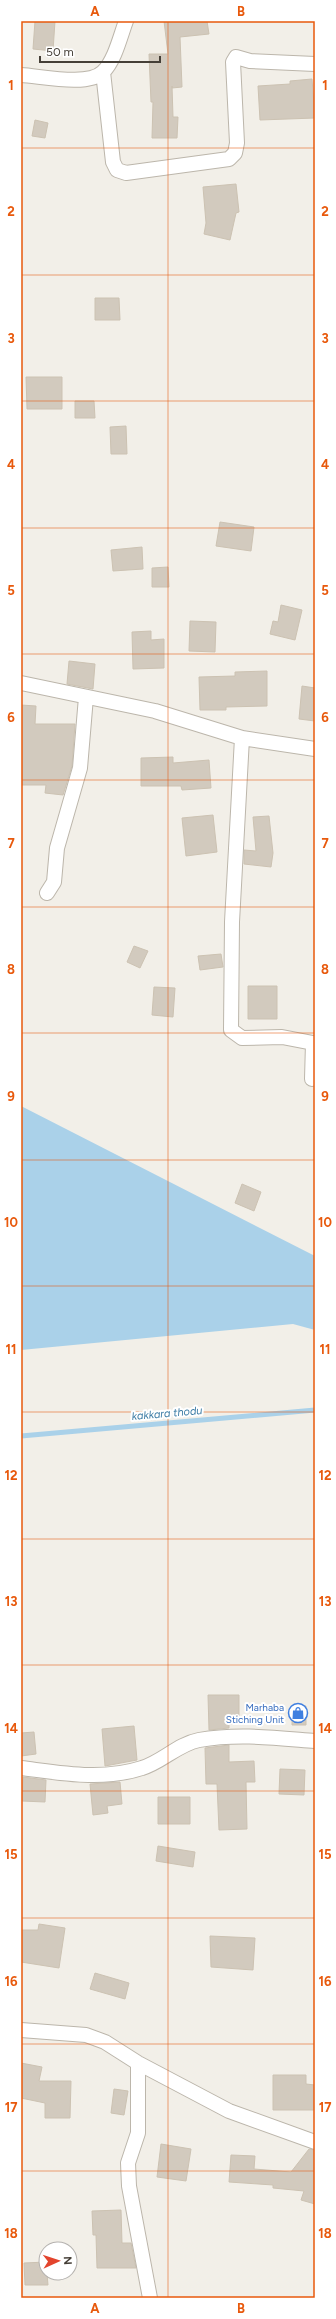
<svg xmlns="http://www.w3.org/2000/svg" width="336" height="2319" viewBox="0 0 336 2319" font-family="Figtree,sans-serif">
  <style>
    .water { fill: #aad1e9 }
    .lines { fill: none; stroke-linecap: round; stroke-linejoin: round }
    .stream { stroke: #aad1e9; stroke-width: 5 }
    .building { fill: #d2cabe; stroke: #ccc2b2 }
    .minor-casing { stroke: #bcb6ab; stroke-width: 16 }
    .minor { stroke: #fff; stroke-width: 14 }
    .grid { fill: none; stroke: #e8590c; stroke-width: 1; stroke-opacity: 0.55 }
    .labels { text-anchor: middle; stroke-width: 4; stroke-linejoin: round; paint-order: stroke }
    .shop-label { font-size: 10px; fill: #366cbe; stroke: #fff; text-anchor: end }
    .water-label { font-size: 11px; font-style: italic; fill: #3c7ca5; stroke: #fff }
    .neatline { fill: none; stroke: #e8590c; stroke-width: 1.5 }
    .grid-label { font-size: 13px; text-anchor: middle; font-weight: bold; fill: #e8590c }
  </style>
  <rect width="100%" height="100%" fill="#f2efe8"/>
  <!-- water -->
  <path class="water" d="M21 1106 315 1256V1330L293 1324 21 1350Z"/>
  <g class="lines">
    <!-- stream -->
    <path class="stream" d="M21 1436 315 1410"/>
  </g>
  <!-- building -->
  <path class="building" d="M35 21H55L53 51 33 49Z
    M164 21H207L209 34 180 37 182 87 172 88V86L173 117H178L177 138H152L153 102H151L149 54H168Z
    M312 79 315 118 260 120 258 86 290 84V81Z
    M35 120 48 123 45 138 32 136Z
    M236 184 239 212 236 213 230 240 204 234 206 223 203 187Z
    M95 298H119L120 320H95Z
    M26 377H62V409H27Z
    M75 401H94L95 418H75Z
    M126 426 127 454H111L110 427Z
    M220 522 254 527 251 551 216 546Z
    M142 547 143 569 113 571 111 550Z
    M168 567 169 587H152V568Z
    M281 605 302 610 295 640 270 634 273 621 278 622Z
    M190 621 216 622 215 652 189 651Z
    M151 631V640L164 639V668L133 669 132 632Z
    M69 661 95 664 93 689 67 684Z
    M267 671V706L226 707V710H200L199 677 235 676V672Z
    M302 686 315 688V721L299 719Z
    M21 705 36 706 35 724H75L72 766 63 795 45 793 46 785H21Z
    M173 757V763L209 760 211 788 182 790 181 786H141V758Z
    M213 815 217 852 186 856 182 818Z
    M269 816 273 853 271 867 244 864V850L256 851 253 817Z
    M134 946 148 951 140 968 127 962Z
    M221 954 223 967 200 970 198 956Z
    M248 986H277V1019H248Z
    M154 987 175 988 173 1017 152 1015Z
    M242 1184 261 1192 254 1211 235 1203Z
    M208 1695H239V1723L229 1724V1728L209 1730Z
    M292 1706H306V1725H292Z
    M134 1726 137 1760 105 1766 102 1729Z
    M34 1732 36 1754 21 1756V1733Z
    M229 1745V1762L254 1761 255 1782H246L247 1829 219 1830 217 1784H206L205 1748Z
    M280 1769 305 1770 304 1795 279 1794Z
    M23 1777 46 1780 45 1802 22 1801Z
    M120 1782 122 1804 107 1806 108 1813 93 1815 90 1784Z
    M158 1797H190V1824H158Z
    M158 1846 195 1852 193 1867 156 1861Z
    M39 1924 65 1928 59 1968 21 1962V1930H38Z
    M210 1936 255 1938 253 1970 211 1967Z
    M95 1973 129 1983 125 1999 90 1989Z
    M21 2063 42 2067 39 2081H71L70 2118H45V2103L21 2098Z
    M273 2075H306V2084L315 2085V2110H273Z
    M114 2089 128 2091 124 2115 111 2113Z
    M161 2144 191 2149 186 2181 157 2177Z
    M309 2149 315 2150V2204L301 2200 304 2191 273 2188V2185L229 2182 231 2155 255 2156 254 2169 291 2172Z
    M121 2210 122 2243H131L136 2268H97L96 2235H93L92 2211Z
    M46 2262 48 2285H25L24 2263Z"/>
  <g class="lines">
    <!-- minor casing -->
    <g class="minor-casing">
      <path id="minor" d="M103 72 113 162 117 170 126 173 229 159 235 153 237 143 233 62 236 57 250 61 315 64
        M21 75C41 76 88 87 103 72 115 60 120 37 126 21
        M21 683 155 711 242 738 315 749
        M242 738 232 922 231 1030 242 1038 282 1037 313 1043 312 1079
        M47 893 54 882 57 848 80 768 86 697
        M21 1768C61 1773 102 1781 142 1768 162 1762 178 1744 199 1740 238 1733 277 1738 315 1741
        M21 2030 86 2035 105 2042 138 2063 229 2111 315 2142
        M138 2063V2133L128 2163 129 2186 150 2298"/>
    </g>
    <!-- minor -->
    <use href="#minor" class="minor"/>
  </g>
  <!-- grid -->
  <path class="grid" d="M168 21V2298M21 148H315M21 275H315M21 401H315M21 528H315M21 654H315M21 780H315M21 907H315M21 1033H315M21 1160H315M21 1286H315M21 1412H315M21 1539H315M21 1665H315M21 1791H315M21 1918H315M21 2044H315M21 2171H315"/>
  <!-- icons -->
  <defs>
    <g id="shop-ring" transform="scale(1)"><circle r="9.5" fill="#fff" stroke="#3f7fe0" stroke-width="1.5"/><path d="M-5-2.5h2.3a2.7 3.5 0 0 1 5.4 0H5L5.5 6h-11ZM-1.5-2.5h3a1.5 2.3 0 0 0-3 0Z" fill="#3f7fe0"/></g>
  </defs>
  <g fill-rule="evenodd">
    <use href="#shop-ring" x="298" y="1713"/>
  </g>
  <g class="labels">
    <!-- shop labels -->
    <g class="shop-label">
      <text x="284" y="1711">Marhaba<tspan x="284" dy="12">Stiching Unit</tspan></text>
    </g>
    <!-- water labels -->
    <g class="water-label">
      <text transform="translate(167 1413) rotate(-5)" y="4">kakkara thodu</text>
    </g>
  </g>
  <!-- border -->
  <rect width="336" height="2319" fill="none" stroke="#ffffff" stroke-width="44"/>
  <!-- north arrow -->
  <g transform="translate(58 2261) rotate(87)"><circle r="19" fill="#ffffff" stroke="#b5b2af"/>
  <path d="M0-3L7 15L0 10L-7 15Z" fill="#e3442d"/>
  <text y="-6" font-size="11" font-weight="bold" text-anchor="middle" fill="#453f37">N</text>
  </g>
  <!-- scale -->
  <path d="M40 56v6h120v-6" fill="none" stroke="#453f37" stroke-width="2"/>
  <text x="46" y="56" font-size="12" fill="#453f37" stroke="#ffffff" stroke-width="3" paint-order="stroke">50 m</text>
  <rect x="22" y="22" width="292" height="2275" class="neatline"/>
  <g class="grid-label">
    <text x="95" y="16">A</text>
    <text x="241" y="16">B</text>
    <text x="11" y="90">1</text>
    <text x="325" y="90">1</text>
    <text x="11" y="216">2</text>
    <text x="325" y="216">2</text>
    <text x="11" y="343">3</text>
    <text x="325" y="343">3</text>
    <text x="11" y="469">4</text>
    <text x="325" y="469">4</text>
    <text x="11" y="595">5</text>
    <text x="325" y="595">5</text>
    <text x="11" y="722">6</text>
    <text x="325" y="722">6</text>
    <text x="11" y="848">7</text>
    <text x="325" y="848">7</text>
    <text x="11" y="974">8</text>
    <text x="325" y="974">8</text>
    <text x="11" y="1101">9</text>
    <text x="325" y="1101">9</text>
    <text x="11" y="1227">10</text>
    <text x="325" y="1227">10</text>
    <text x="11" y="1354">11</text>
    <text x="325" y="1354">11</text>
    <text x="11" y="1480">12</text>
    <text x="325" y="1480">12</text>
    <text x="11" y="1606">13</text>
    <text x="325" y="1606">13</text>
    <text x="11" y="1733">14</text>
    <text x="325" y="1733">14</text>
    <text x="11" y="1859">15</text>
    <text x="325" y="1859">15</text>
    <text x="11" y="1986">16</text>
    <text x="325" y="1986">16</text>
    <text x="11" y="2112">17</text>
    <text x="325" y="2112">17</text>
    <text x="11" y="2238">18</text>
    <text x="325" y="2238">18</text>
    <text x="95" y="2313">A</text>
    <text x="241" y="2313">B</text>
  </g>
</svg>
